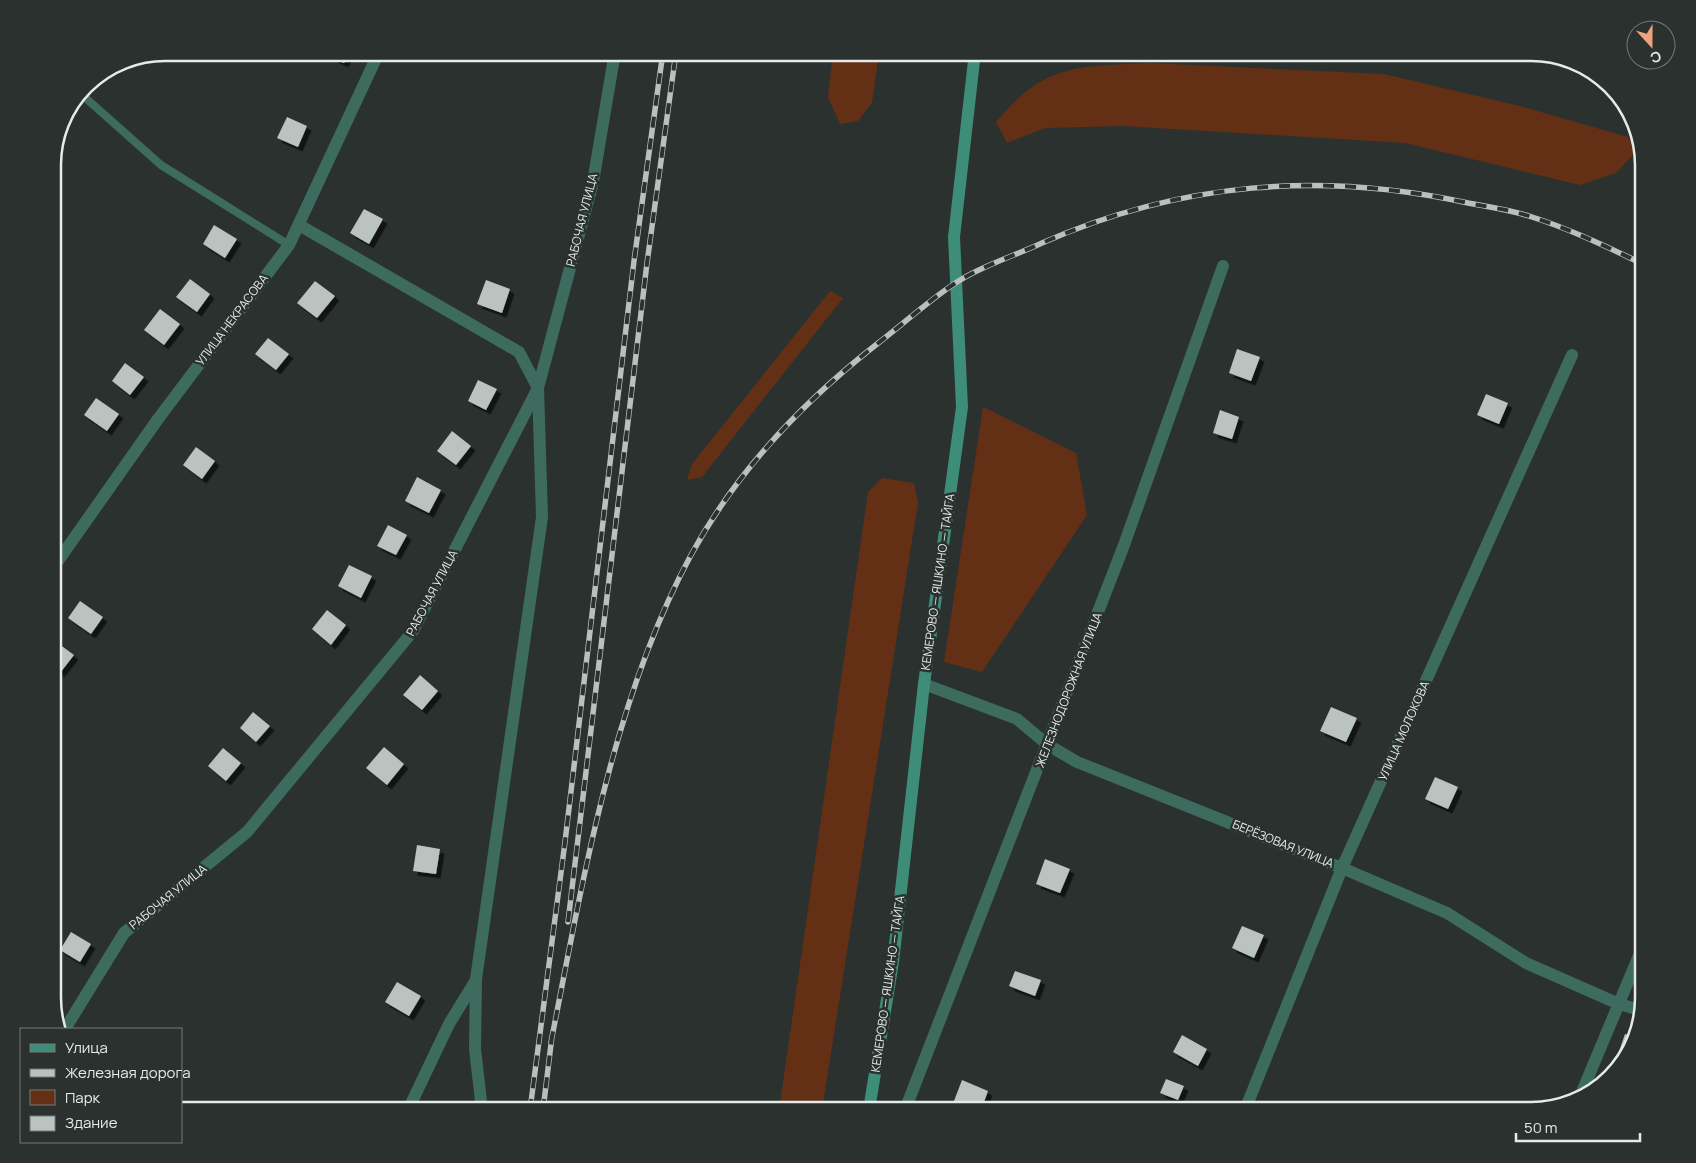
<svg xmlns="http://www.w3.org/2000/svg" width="1696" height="1163" viewBox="0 0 1696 1163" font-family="Manrope,sans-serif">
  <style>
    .green { fill: #633016 }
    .building { fill: #bac3c0; filter: url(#shadow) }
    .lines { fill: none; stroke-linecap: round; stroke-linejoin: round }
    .lane { stroke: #3d6c5e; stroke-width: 8 }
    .street { stroke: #3d6c5e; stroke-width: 12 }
    .secondary { stroke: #3e8d78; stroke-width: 12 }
    .rail-casing { stroke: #bbc0be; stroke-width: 5.5 }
    .rail { stroke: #2a312f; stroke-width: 4; stroke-dasharray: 11; stroke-linecap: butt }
    .labels { text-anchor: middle; stroke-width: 5; stroke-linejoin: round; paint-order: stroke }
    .street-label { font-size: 12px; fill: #e6ebe9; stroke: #2a312f }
    .rim { fill: none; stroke: #e6ebe9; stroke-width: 2.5 }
  </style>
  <defs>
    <filter id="shadow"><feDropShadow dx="4.5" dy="4.5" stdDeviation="0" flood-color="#0009"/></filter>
  </defs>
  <rect width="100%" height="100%" fill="#2a312f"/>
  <!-- green -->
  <path class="green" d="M833 53H879L872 103 858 121 840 124 828 97Z
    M1150 63 1384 74 1520 106 1628 137 1636 152 1616 173 1580 185 1405 143 1123 126 1045 128 1007 143 996 122C1046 62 1078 67 1150 63Z
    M830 291 843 298 702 477 687 480 692 464Z
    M983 407 1076 453 1087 515 982 672 944 662Z
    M882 478 914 483 918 503 822 1110H779L868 492Z"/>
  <!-- building -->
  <path class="building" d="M321 52H349L344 63Z
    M287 117 307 126 298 147 277 138Z
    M364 209 383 219 369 244 350 233Z
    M214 225 237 239 225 258 203 244Z
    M190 279 210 294 197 312 176 297Z
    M486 280 510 289 502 313 477 304Z
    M315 281 335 296 317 318 297 303Z
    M160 309 180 324 164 345 144 330Z
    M268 338 289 354 276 370 255 354Z
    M1237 349 1260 357 1251 381 1229 373Z
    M125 363 144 377 130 395 112 381Z
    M478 380 497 389 486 410 468 401Z
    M1486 394 1508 403 1499 424 1477 415Z
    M96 398 119 414 107 431 84 415Z
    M1220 410 1239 417 1232 439 1213 433Z
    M452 431 471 446 456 465 437 451Z
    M196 447 215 461 202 479 183 465Z
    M417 477 441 490 429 513 405 501Z
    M388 525 407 535 396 555 377 546Z
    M349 565 372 576 361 598 338 586Z
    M80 601 103 617 91 634 68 618Z
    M327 610 346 625 331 645 312 629Z
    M55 641 74 655 60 673 53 668V645Z
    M420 675 438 691 422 710 403 695Z
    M1331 707 1357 718 1346 742 1320 731Z
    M253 712 270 726 256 742 240 728Z
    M384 747 404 764 387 785 366 768Z
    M223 748 241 763 226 781 208 766Z
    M1435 777 1458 787 1448 809 1425 799Z
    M417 845 440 849 436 874 413 871Z
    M1045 859 1070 869 1060 893 1036 884Z
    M1242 926 1264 935 1254 958 1232 948Z
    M71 932 91 944 80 962 60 950Z
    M1015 971 1041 980 1035 996 1009 986Z
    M397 982 421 996 409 1016 385 1002Z
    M1625 1034 1632 1036 1624 1061 1614 1069H1613Z
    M1182 1035 1207 1049 1198 1066 1173 1052Z
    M1166 1079 1184 1086 1178 1100 1160 1093Z
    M962 1080 988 1091 981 1110 954 1101Z"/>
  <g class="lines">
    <!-- lane -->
    <path class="lane" d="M80 93 161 165 289 245"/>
    <!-- street -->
    <path class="street" d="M299 225 519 352 538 388 542 517 476 979 475 1049 482 1110
      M53 568 158 419 289 245 379 52
      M924 684 1017 719 1048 745 1077 762 1342 868 1447 913 1526 963 1619 1004 1640 1010
      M65 1029 124 933 247 832 413 631 538 388 593 182 615 52
      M1579 1099 1643 946
      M408 1110 449 1024 476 980
      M905 1110 1124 545 1223 266
      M1245 1110 1342 868 1572 355"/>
    <!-- secondary -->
    <path class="secondary" d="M869 1110 893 962 924 684 962 407 954 237 975 52"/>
    <!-- rail casing -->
    <g class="rail-casing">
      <path id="rail" d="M568 922 647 263 676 52
        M551 1042C583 881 612 701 691 555 736 472 804 401 877 344 903 324 927 302 954 284 979 267 1014 256 1042 243 1181 182 1321 171 1468 203 1489 207 1511 210 1532 217 1570 229 1607 247 1643 264
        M530 1110 565 842 634 261 663 52
        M543 1110 552 1036"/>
    </g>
    <!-- rail -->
    <use href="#rail" class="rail"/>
  </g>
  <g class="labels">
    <!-- street labels -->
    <g class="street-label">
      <text transform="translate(582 220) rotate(-76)" y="4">РАБОЧАЯ УЛИЦА</text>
      <text transform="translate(232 320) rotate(-53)" y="4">УЛИЦА НЕКРАСОВА</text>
      <text transform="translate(938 582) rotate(-82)" y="4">КЕМЕРОВО — ЯШКИНО — ТАЙГА</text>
      <text transform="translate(432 593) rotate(-62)" y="4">РАБОЧАЯ УЛИЦА</text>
      <text transform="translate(1069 690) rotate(-69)" y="4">ЖЕЛЕЗНОДОРОЖНАЯ УЛИЦА</text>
      <text transform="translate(1404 731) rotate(-66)" y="4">УЛИЦА МОЛОКОВА</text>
      <text transform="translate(1283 844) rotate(22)" y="4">БЕРЁЗОВАЯ УЛИЦА</text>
      <text transform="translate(168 897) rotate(-39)" y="4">РАБОЧАЯ УЛИЦА</text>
      <text transform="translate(888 984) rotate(-82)" y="4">КЕМЕРОВО — ЯШКИНО — ТАЙГА</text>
    </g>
  </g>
  <!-- crop -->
  <path d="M0 0H1696V1163H0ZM165 61H1531A104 104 0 0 1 1635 165V998A104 104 0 0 1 1531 1102H165A104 104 0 0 1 61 998V165A104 104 0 0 1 165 61Z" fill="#2a312f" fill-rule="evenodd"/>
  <path class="rim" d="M165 61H1531A104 104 0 0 1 1635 165V998A104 104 0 0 1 1531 1102H165A104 104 0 0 1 61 998V165A104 104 0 0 1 165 61Z"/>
  <!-- legend -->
  <rect x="20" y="1028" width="162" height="115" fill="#2a312f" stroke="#757b79"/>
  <rect x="30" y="1044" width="25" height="8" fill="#3e8d78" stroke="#757b79"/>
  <text x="65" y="1053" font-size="15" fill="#e6ebe9">Улица</text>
  <rect x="30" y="1069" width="25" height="8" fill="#bbc0be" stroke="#757b79"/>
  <text x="65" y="1078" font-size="15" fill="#e6ebe9">Железная дорога</text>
  <rect x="30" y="1090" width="25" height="15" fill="#633016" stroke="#757b79"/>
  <text x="65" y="1103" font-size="15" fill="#e6ebe9">Парк</text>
  <rect x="30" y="1116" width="25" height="15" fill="#bac3c0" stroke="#757b79"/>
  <text x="65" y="1128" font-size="15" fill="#e6ebe9">Здание</text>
  <!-- north arrow -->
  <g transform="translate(1651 45) rotate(159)"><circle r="24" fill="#2a312f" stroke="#757b79"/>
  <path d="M0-4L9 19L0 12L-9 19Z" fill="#f1a17c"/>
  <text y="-8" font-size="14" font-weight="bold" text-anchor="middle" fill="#e6ebe9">С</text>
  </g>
  <!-- scale -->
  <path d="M1516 1133v8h124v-8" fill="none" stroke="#e6ebe9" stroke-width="2.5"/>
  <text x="1524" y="1133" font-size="15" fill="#e6ebe9" stroke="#2a312f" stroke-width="4" paint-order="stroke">50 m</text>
</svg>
